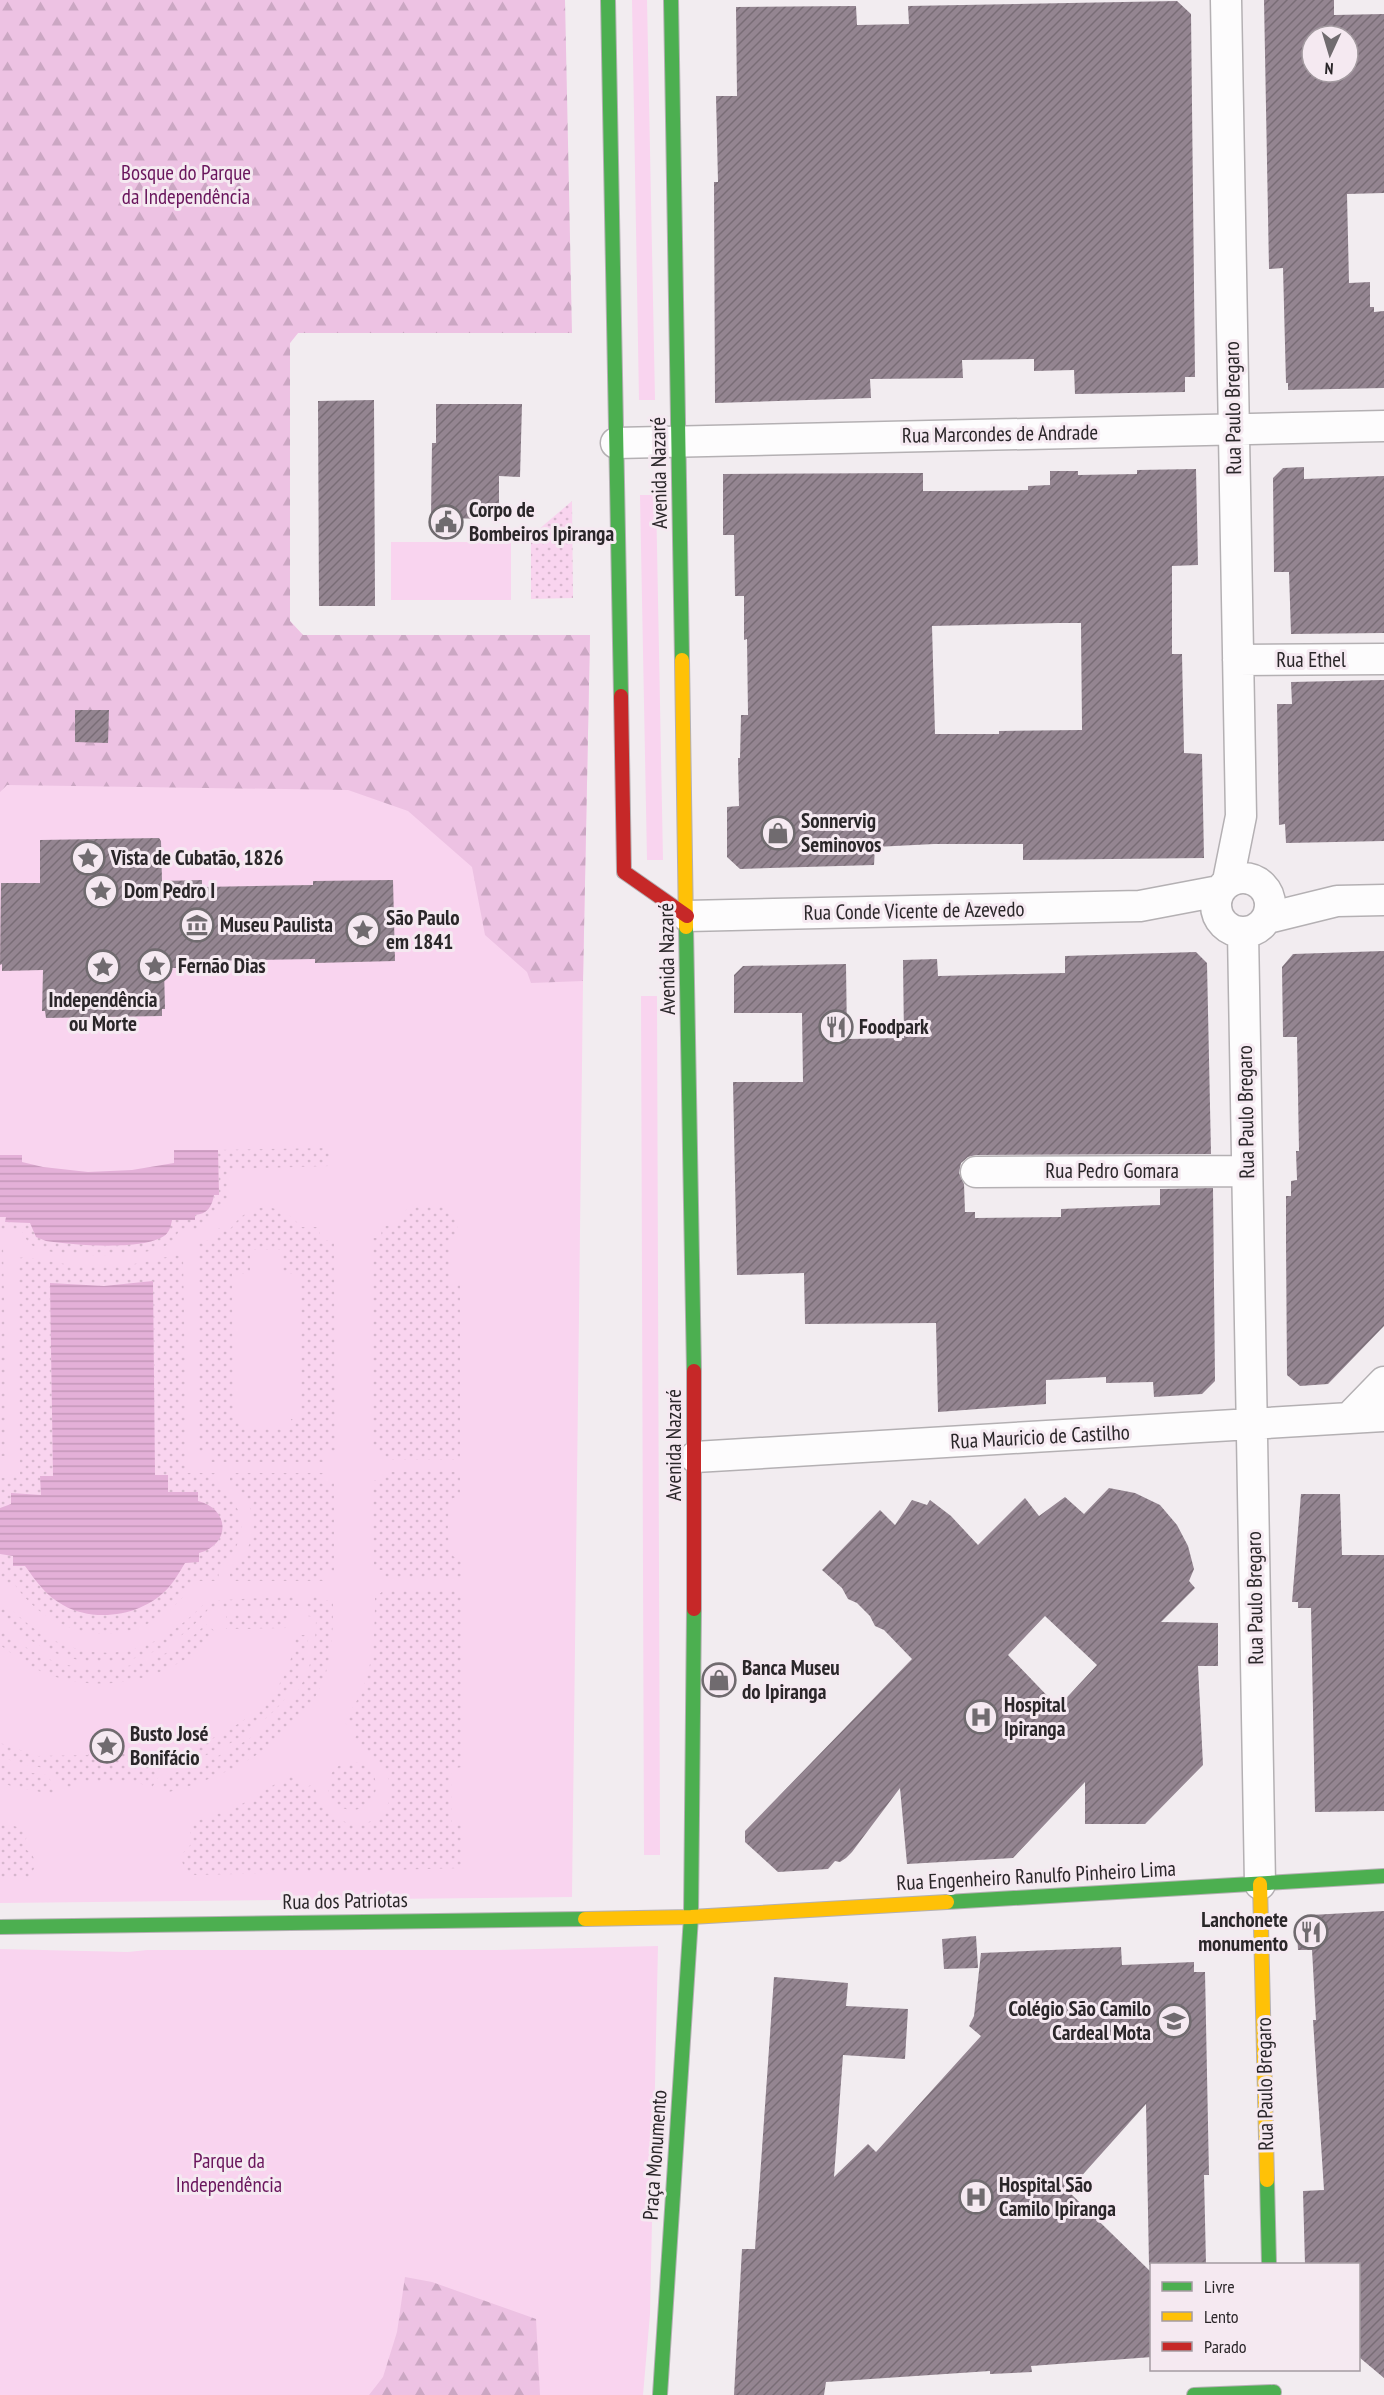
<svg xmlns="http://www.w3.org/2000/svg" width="1384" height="2395" viewBox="0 0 1384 2395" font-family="'PT Sans Narrow',sans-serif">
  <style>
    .green { fill: #f9d4ef }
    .forest { fill: url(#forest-firs) }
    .garden { fill: url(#garden-dots); fill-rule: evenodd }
    .water { fill: url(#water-rules) }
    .building { fill: url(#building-hatch); fill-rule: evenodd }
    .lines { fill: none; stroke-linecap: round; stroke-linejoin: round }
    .street-casing { stroke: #b4b0b3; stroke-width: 33 }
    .fast-casing { stroke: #b4b0b3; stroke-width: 16 }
    .slow-casing { stroke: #b4b0b3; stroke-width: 16 }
    .jam-casing { stroke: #b4b0b3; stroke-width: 16 }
    .street { stroke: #fdfcfd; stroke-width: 30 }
    .fast { stroke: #4caf50; stroke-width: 14 }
    .slow { stroke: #ffc107; stroke-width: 14 }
    .jam { stroke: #c62828; stroke-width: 14 }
    .labels { text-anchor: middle; stroke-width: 6; stroke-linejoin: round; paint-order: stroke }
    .park-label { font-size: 21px; fill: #69155c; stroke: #f5e9f1 }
    .street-label { font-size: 21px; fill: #2a2629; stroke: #f5e9f1 }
    .poi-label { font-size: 21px; font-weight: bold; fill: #2a2629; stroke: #f5e9f1; text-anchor: start }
  </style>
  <defs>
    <pattern id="forest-firs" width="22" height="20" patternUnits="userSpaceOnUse" patternTransform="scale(1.5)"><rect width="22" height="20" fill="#edc2e3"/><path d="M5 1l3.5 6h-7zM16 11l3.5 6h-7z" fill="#cba7c3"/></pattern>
    <pattern id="garden-dots" width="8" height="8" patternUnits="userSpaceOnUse" patternTransform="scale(1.5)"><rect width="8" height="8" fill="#f9d4ef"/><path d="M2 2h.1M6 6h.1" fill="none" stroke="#d6b6cd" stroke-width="1.8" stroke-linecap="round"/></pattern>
    <pattern id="water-rules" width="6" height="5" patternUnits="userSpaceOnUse" patternTransform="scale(1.5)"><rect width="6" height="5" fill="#e4b0d8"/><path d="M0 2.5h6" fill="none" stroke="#c497b9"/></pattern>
    <pattern id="building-hatch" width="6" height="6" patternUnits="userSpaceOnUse" patternTransform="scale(1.5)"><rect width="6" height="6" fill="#948591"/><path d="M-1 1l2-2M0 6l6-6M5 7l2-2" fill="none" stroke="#796d76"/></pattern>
  </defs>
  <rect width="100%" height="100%" fill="#f2ecf0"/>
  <!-- green -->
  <path class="green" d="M0 0 572 333H298L290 343V621L303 635H590L583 981 572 1897 0 1903Z
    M632 0H647L655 400H639Z
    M640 495H656L663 860H647Z
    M391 542H511V600H391Z
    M641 996H657L660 1855H644Z
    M658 1946 650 2314 643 2395H0V1949L128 1952 147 1950H496Z"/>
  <!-- forest -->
  <path class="forest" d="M0 0H565L572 333H298L290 343V621L303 635H590L583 981 531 983 527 972 485 935 472 867 408 811 348 790 7 785 0 792Z
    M405 2277 432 2282 536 2319 540 2395H369L383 2377 397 2332Z"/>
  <!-- garden -->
  <path class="garden" d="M572 501 573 598 531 599V536Z
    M329 1148V1166L227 1169V1205H221L215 1217 205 1223V1229H180C177 1235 172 1243 165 1246 142 1258 61 1258 37 1248 29 1245 25 1238 22 1231H0V1217H6V1222L30 1223 69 1244 113 1246 157 1240 172 1220H195V1215L213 1202 214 1195H219L218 1150Z
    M441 1206C456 1210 458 1222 458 1236H449V1284L460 1285V1460H383L382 1452 372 1451 371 1238H381L382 1226 399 1225 406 1210 417 1207Z
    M266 1207C282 1209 291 1215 301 1227H320V1240H334L335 1453H325L324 1462H209V1453H199V1241L217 1240V1228H231C241 1215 250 1209 266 1207ZM250 1250H282V1274H301V1419H291V1429H243L242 1420 233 1419 232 1274H250Z
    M0 1244H3L7 1456H0Z
    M175 1255 183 1256 187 1473H217L215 1486C251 1509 249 1542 218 1568L219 1581H195C151 1650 62 1651 15 1585L0 1584V1554L13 1556 25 1566 42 1589 169 1587 185 1563 198 1553 214 1546 206 1503 198 1501 197 1492H168L155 1475 153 1281 104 1286 50 1283 53 1477 41 1495 0 1508V1478L20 1477 18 1258 26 1257C58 1263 91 1270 124 1266 141 1263 158 1259 175 1255Z
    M435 1471 460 1472V1497L453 1498C446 1508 446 1549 454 1557L461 1558 462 1577H382V1570H374L372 1480H383V1472Z
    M230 1473H324V1481L334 1482V1572H324V1581H230V1572C260 1541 263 1511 230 1481Z
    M428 1589 461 1591 462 1767 451 1769 452 1823 463 1824V1868L195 1875C185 1871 181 1865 182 1854L193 1842 188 1824 237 1807 292 1774 305 1788 313 1784C317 1792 319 1803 325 1809 360 1844 405 1812 386 1773 378 1758 365 1750 353 1740L358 1733 344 1722C350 1712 356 1703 361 1693 374 1664 375 1629 375 1598L384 1590Z
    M298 1596 299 1606 210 1607C154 1679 60 1680 0 1614V1603H3C19 1616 35 1632 55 1641 117 1668 163 1646 207 1601Z
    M305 1596H321L323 1600H333C333 1622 333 1643 328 1665 311 1736 230 1777 165 1793L160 1789 168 1774C188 1771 207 1762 224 1753 283 1723 317 1685 316 1617L307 1616Z
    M226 1614H287V1628L226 1629Z
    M206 1624 217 1633C174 1679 106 1696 47 1674 30 1667 15 1656 0 1645V1634L5 1630C60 1686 153 1679 206 1624Z
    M296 1635H309C306 1651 304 1665 297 1680 276 1724 210 1760 164 1768L151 1789 138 1782 80 1781 66 1790 51 1769 20 1764 0 1756V1743L38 1756 88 1755C85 1721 128 1721 126 1755 141 1755 158 1757 172 1754 187 1752 202 1743 215 1737 261 1713 289 1688 296 1635Z
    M328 1786a24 24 0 1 1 48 0a24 24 0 1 1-48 0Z
    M0 1764 18 1771 47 1775 57 1790 51 1794 14 1787 0 1782Z
    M0 1822 28 1830 24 1848 32 1854 36 1864 30 1877 0 1878Z"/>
  <!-- water -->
  <path class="water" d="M174 1150H218L219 1195H214C212 1207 207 1214 195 1215V1220H172C171 1226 169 1233 164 1236 142 1251 72 1245 46 1241L36 1237 30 1223 5 1222 6 1217H0V1155H22V1162L43 1167 88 1172 132 1170 174 1163Z
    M153 1281 155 1475H168V1492H198V1501C230 1509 231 1544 199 1553V1562L185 1563C180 1571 175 1580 169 1587 145 1615 96 1624 63 1605 46 1596 36 1581 25 1566H13V1556L0 1554V1508L11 1504V1493L41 1495 40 1476H53L50 1283 104 1286Z"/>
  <!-- building -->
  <path class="building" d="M1264 0H1334V15L1384 14V193L1347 194 1349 283 1370 282V307H1374V312L1384 311V388L1288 390V383H1286L1283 268 1269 269ZM1312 36H1348V72H1312Z
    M1177 1 1191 14 1195 377H1185V392L1075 394 1074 370 1034 371V359L962 360 963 378 870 379 871 398 715 403 714 182H718L716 96H737L736 7 856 6 857 25 909 24 908 6Z
    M374 400 375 606H319L318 401Z
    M436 404H522L520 477 499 476V519L431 518 432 443H436Z
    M1304 467V479L1384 476V633L1291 634 1289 572H1274L1273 478 1283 468Z
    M1196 469 1198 565 1172 566V654H1182L1184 753 1202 754 1204 858 1023 860V844H934L875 847 874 865 740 869 727 857V807L739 806 738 758H740L741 715H748L747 639 744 640V596H735L734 535H723V474L923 473V491H965L1028 490V486L1050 485V471H1078V475L1137 474V470ZM1058 623H1081L1082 730 999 731V734H935L932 626Z
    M1384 680V841L1286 843 1285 824 1279 825 1277 704H1292L1291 682Z
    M75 710H109L108 743 75 742Z
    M159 838 161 841 162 881 202 880V887L313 885V881L393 880 395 961 315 963V959L203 961 204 968H164L165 1009H162V1016L46 1018 45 1011H42L43 970 2 971V964L0 965 1 883H40V840Z
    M1384 951V1326L1328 1384 1300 1386 1287 1375 1286 1240V1196H1291V1181L1297 1180 1296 1151H1299L1297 1037H1283L1282 967 1293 954Z
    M1196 952 1207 963 1211 1154 976 1155 968 1157 961 1163 959 1173 964 1184 965 1212H975V1218L1061 1217V1209L1160 1205V1189L1213 1188 1215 1381 1202 1394 1154 1397 1153 1382 1106 1383V1377L1046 1380V1404L938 1412 936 1323 805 1324 804 1273 737 1275 733 1082H803L802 1013H734V975L743 966 846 964 847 1039 904 1038 903 960 937 959 938 976 1065 973V956Z
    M1109 1488 1135 1493 1160 1505 1177 1525 1188 1546 1194 1569 1189 1581 1195 1588 1161 1622 1218 1623V1666H1198L1203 1765 1145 1824H1085V1782L1013 1858 907 1864 900 1788 852 1852 846 1858 840 1862 835 1861 828 1869 778 1872 745 1842V1831L912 1659 884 1630 875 1626 870 1616 857 1603 848 1599 842 1588 822 1570 880 1510 895 1525 912 1500 927 1505 930 1500 951 1516 978 1545 1025 1498 1039 1516 1065 1497 1084 1514ZM1045 1616 1097 1665 1058 1707 1008 1655Z
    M1301 1494H1340L1342 1555H1384V1811L1315 1812 1311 1608H1298V1602H1292Z
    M1384 1911V2378L1359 2357V2265H1305L1303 2191 1324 2190 1313 2020H1316L1312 1950H1298L1297 1929 1311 1915Z
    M976 1936 978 1968 944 1969 942 1939Z
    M1121 1947 1122 1965 1194 1962V1972H1205L1209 2175H1204L1206 2265H1149L1146 2104 1068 2191 1152 2273V2357L1031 2366 1032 2372 990 2374V2371L826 2382 824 2395H734L742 2249H755L774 1977 848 1983 846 2006 908 2009 905 2059 843 2055 834 2177 868 2144 876 2152 981 2036 969 2026 974 2016 981 1953Z"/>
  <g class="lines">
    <!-- street casing -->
    <g class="street-casing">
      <path id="street" d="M1226 0 1241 816 1228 881
        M616 443 1384 426
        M1238 660 1384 659
        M1216 905a27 27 0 1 1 54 0a27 27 0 1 1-54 0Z
        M687 916 1140 906 1219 891
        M1268 918 1337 901 1384 900
        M1243 932 1260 1884
        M976 1172 1247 1171
        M1349 1418 1384 1382
        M695 1457 1384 1416"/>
    </g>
    <!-- fast casing -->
    <g class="fast-casing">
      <path id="fast" d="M608 0 621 696
        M671 0 682 660
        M686 927 694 1371
        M947 1902 1384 1876
        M0 1927 585 1919
        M1267 2180 1269 2264
        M660 2395 691 1917 694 1609
        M1194 2395 1274 2392"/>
    </g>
    <!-- slow casing -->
    <g class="slow-casing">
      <path id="slow" d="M682 660 686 927
        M1260 1884 1267 2180
        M585 1919 691 1917 947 1902"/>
    </g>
    <!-- jam casing -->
    <g class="jam-casing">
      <path id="jam" d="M621 696 624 872 687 916
        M694 1371V1609"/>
    </g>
    <!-- street -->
    <use href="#street" class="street"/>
    <!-- fast -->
    <use href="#fast" class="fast"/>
    <!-- slow -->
    <use href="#slow" class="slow"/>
    <!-- jam -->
    <use href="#jam" class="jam"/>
  </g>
  <!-- icons -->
  <defs>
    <g id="civic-ring" transform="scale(1.725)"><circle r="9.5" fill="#f5e9f1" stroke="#706b6f" stroke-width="1.5"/><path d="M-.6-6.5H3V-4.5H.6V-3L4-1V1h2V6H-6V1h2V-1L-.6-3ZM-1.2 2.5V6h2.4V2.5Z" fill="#706b6f"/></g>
    <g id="shop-ring" transform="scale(1.725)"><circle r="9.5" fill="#f5e9f1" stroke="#706b6f" stroke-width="1.5"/><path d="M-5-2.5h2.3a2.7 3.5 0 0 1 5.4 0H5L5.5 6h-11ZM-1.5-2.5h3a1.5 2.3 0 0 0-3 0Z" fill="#706b6f"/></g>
    <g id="sight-ring" transform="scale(1.725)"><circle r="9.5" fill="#f5e9f1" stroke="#706b6f" stroke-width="1.5"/><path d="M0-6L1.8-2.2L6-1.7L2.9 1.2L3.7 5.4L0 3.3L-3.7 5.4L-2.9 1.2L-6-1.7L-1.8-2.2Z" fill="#706b6f"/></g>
    <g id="museum-ring" transform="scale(1.725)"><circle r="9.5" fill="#f5e9f1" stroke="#706b6f" stroke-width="1.5"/><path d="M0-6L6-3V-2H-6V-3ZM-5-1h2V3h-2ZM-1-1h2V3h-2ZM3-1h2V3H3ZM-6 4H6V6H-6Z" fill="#706b6f"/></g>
    <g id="restaurant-ring" transform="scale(1.725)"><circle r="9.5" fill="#f5e9f1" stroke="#706b6f" stroke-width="1.5"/><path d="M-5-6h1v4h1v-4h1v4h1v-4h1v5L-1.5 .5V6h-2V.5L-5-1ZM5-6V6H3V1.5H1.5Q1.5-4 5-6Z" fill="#706b6f"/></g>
    <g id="hospital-ring" transform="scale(1.725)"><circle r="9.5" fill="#f5e9f1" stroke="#706b6f" stroke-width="1.5"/><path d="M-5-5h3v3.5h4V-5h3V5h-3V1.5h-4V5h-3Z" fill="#706b6f"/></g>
    <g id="school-ring" transform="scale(1.725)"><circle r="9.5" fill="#f5e9f1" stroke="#706b6f" stroke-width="1.5"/><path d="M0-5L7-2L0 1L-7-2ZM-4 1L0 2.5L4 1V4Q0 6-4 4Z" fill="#706b6f"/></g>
  </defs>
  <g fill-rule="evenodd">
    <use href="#civic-ring" x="446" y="522"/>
    <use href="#shop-ring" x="778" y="833"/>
    <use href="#sight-ring" x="88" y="858"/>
    <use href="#sight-ring" x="101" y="891"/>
    <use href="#museum-ring" x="197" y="925"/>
    <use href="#sight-ring" x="363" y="930"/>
    <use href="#sight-ring" x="155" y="966"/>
    <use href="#sight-ring" x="103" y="967"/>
    <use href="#restaurant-ring" x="836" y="1027"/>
    <use href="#shop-ring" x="719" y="1680"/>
    <use href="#hospital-ring" x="981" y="1717"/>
    <use href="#sight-ring" x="107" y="1746"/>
    <use href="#restaurant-ring" x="1311" y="1932"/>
    <use href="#school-ring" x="1174" y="2021"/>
    <use href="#hospital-ring" x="976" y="2197"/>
  </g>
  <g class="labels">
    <!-- park labels -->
    <g class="park-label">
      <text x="186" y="180">Bosque do Parque<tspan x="186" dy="24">da Independência</tspan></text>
      <text x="229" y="2168">Parque da<tspan x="229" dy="24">Independência</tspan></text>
    </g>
    <!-- street labels -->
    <g class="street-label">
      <text transform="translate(1233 408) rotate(-91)" y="7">Rua Paulo Bregaro</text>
      <text transform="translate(1000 434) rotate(-1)" y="7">Rua Marcondes de Andrade</text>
      <text transform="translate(659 473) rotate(-91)" y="7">Avenida Nazaré</text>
      <text x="1311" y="667">Rua Ethel</text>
      <text transform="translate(914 911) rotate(-1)" y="7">Rua Conde Vicente de Azevedo</text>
      <text transform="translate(667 959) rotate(-91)" y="7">Avenida Nazaré</text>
      <text transform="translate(1246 1112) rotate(-91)" y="7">Rua Paulo Bregaro</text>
      <text x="1112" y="1178">Rua Pedro Gomara</text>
      <text transform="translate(1040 1437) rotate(-3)" y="7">Rua Mauricio de Castilho</text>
      <text transform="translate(674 1445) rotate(-90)" y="7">Avenida Nazaré</text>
      <text transform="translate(1255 1598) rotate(-91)" y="7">Rua Paulo Bregaro</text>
      <text transform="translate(1036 1876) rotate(-3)" y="7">Rua Engenheiro Ranulfo Pinheiro Lima</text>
      <text transform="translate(345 1901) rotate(-1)" y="7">Rua dos Patriotas</text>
      <text transform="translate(1265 2084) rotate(-91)" y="7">Rua Paulo Bregaro</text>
      <text transform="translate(655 2155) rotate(-86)" y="7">Praça Monumento</text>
    </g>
    <!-- poi labels -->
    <g class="poi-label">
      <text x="469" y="517">Corpo de<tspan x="469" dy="24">Bombeiros Ipiranga</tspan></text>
      <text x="801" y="828">Sonnervig<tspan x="801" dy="24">Seminovos</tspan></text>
      <text x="111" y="865">Vista de Cubatão, 1826</text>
      <text x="124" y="898">Dom Pedro I</text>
      <text x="386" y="925">São Paulo<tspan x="386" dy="24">em 1841</tspan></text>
      <text x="220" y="932">Museu Paulista</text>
      <text x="178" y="973">Fernão Dias</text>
      <text x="103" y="1007" text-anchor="middle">Independência<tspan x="103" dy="24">ou Morte</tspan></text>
      <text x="859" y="1034">Foodpark</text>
      <text x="742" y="1675">Banca Museu<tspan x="742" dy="24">do Ipiranga</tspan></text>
      <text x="1004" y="1712">Hospital<tspan x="1004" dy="24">Ipiranga</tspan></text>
      <text x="130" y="1741">Busto José<tspan x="130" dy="24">Bonifácio</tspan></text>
      <text x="1288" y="1927" text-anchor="end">Lanchonete<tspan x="1288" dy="24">monumento</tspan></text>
      <text x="1151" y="2016" text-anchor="end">Colégio São Camilo<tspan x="1151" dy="24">Cardeal Mota</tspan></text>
      <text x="999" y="2192">Hospital São<tspan x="999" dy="24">Camilo Ipiranga</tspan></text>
    </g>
  </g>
  <!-- legend -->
  <rect x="1150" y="2263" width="210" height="108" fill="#f5e9f1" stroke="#a49ba1" stroke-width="1.5"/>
  <rect x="1162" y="2282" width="30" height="9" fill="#4caf50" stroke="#a49ba1" stroke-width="1.5"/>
  <text x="1204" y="2293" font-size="18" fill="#2a2629">Livre</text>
  <rect x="1162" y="2312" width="30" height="9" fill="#ffc107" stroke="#a49ba1" stroke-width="1.5"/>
  <text x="1204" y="2323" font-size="18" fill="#2a2629">Lento</text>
  <rect x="1162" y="2342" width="30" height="9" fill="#c62828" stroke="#a49ba1" stroke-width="1.5"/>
  <text x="1204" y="2353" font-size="18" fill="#2a2629">Parado</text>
  <!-- north arrow -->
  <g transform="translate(1330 54) rotate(184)"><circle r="28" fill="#f5e9f1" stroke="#a49ba1" stroke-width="1.5"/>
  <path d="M0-4.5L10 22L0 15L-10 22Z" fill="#706b6f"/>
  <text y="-9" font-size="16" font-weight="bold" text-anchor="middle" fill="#2a2629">N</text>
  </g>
</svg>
